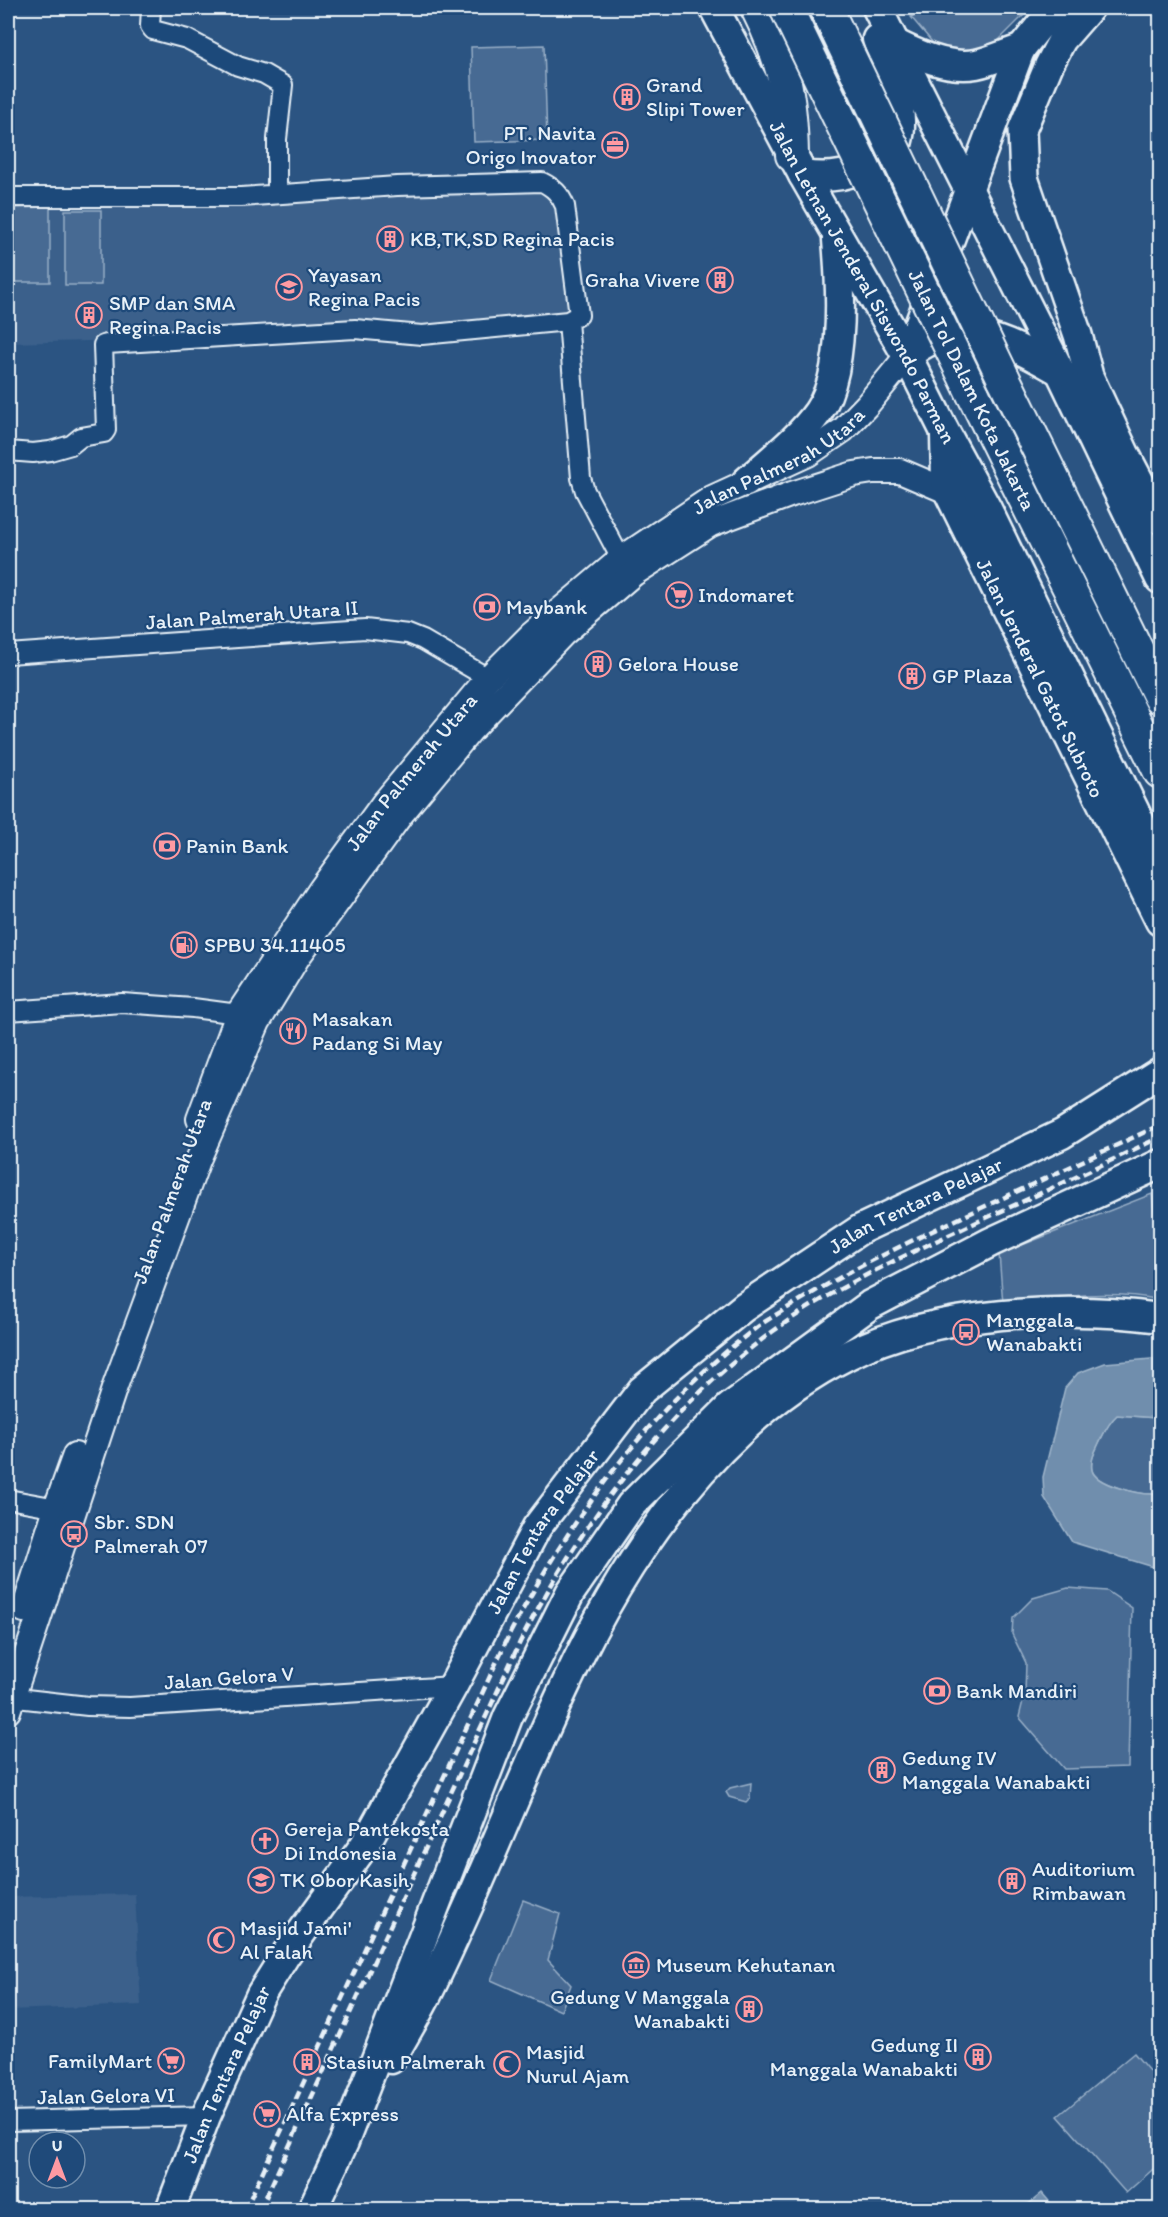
<svg xmlns="http://www.w3.org/2000/svg" width="1168" height="2217" viewBox="0 0 1168 2217" font-family="Itim,sans-serif">
  <style>
    .built { fill: #3a608b }
    .green { fill: #476b93; stroke: #98aec6; stroke-width: 1.5 }
    .water { fill: #708ead; stroke: #a0b6cb; stroke-width: 1.5 }
    .lines { fill: none; stroke-linecap: round; stroke-linejoin: round }
    .minor-casing { stroke: #e8f1f8; stroke-width: 22 }
    .secondary-casing { stroke: #e8f1f8; stroke-width: 28 }
    .primary-casing { stroke: #e8f1f8; stroke-width: 32 }
    .trunk-casing { stroke: #e8f1f8; stroke-width: 33 }
    .motorway-casing { stroke: #e8f1f8; stroke-width: 36 }
    .minor { stroke: #1f4a7a; stroke-width: 18 }
    .secondary { stroke: #1f4a7a; stroke-width: 24 }
    .primary { stroke: #1f4a7a; stroke-width: 27 }
    .trunk { stroke: #1f4a7a; stroke-width: 28 }
    .motorway { stroke: #1f4a7a; stroke-width: 32 }
    .rail { stroke: #e8f1f8; stroke-width: 4.5; stroke-dasharray: 9 4.5; stroke-linecap: butt }
    .motorway-bridge-casing { stroke: #e8f1f8; stroke-width: 36; stroke-linecap: butt }
    .motorway-bridge { stroke: #1f4a7a; stroke-width: 32 }
    .labels { text-anchor: middle; stroke-width: 4.5; stroke-linejoin: round; paint-order: stroke }
    .poi-label { font-size: 21px; fill: #e8f1f8; stroke: #1f4a7a; text-anchor: start }
    .street-label { font-size: 21px; fill: #e8f1f8; stroke: #1f4a7a }
  </style>
  <rect width="100%" height="100%" fill="#2b5482"/>
  <filter id="ink" filterUnits="userSpaceOnUse"><feTurbulence type="fractalNoise" baseFrequency=".0167" numOctaves="2"/><feDisplacementMap in="SourceGraphic" scale="12" xChannelSelector="R" yChannelSelector="G"/><feConvolveMatrix kernelMatrix="1 2 1 2 8 2 1 2 1" color-interpolation-filters="sRGB"/></filter>
  <g filter="url(#ink)">
    <!-- built -->
    <path class="built" d="M530 184 560 202 575 323 331 327 170 339 8 343V201Z
      M8 1507 19 1508 8 1615Z
      M135 1894 141 2005 8 2010V1897Z"/>
    <!-- green -->
    <path class="green" d="M926 8H1031L998 41 973 55 938 49 911 17Z
      M544 45 547 140 474 142 471 47Z
      M50 207V282H11L10 208Z
      M65 210H101V285H65Z
      M1152 1194 1156 1226 1160 1237V1300C1108 1289 1056 1297 1003 1304L999 1254Z
      M1117 1415 1157 1418 1160 1422V1486L1155 1494C1141 1495 1095 1485 1092 1470 1090 1460 1095 1452 1099 1443 1104 1433 1108 1423 1117 1415Z
      M1068 1588 1107 1591 1132 1608 1128 1767 1064 1769 1019 1717 1025 1693 1026 1663 1012 1634 1013 1618 1033 1598Z
      M751 1783 750 1798 746 1802 729 1797 726 1792 730 1788Z
      M523 1900 560 1914 548 1960 571 1985 561 2011 491 1980Z
      M1134 2053 1160 2084V2163L1126 2193 1058 2116Z"/>
    <!-- water -->
    <path class="water" d="M1151 1359 1160 1360V1422L1157 1418 1117 1415C1108 1423 1104 1433 1099 1443 1095 1452 1090 1460 1092 1470 1095 1485 1141 1495 1155 1494L1160 1486V1569L1072 1542 1044 1497 1043 1477 1065 1388 1078 1373 1105 1363Z
      M1042 2193 1054 2207 1050 2209H1014L1030 2203Z"/>
    <g class="lines">
      <!-- minor casing -->
      <g class="minor-casing">
        <path id="minor" d="M151 8 150 26 153 30 187 39 238 66 264 74 283 85 277 139V194
          M8 197H241L397 186 542 182C554 188 560 194 565 206L579 315 568 321 422 335 355 329 107 344 103 345 106 430 104 433 81 437 71 445 50 451 33 453 8 451
          M568 321 581 478 585 491 621 559 628 568
          M8 654 365 629 408 634 423 640 488 678
          M8 1011 122 1003 193 1008 238 1014 250 1018
          M8 1499 68 1510
          M8 1697 88 1706 130 1707 453 1686
          M8 2121 206 2116"/>
      </g>
      <!-- secondary casing -->
      <g class="secondary-casing">
        <g id="secondary">
          <path id="s1" d="M199 1119 238 1014 321 889 383 804 488 678 531 635 621 559 712 498 808 454 843 430 867 405 907 356"/>
          <path d="M24 1610 56 1508 75 1455"/>
          <path d="M8 1711 114 1389 198 1160 258 1022 297 958 402 813 470 731 563 634 633 574 711 524 792 494 854 474 873 471H900L961 497"/>
        </g>
      </g>
      <!-- primary casing -->
      <g class="primary-casing">
        <path id="primary" d="M1090 8 1062 40 1049 65 1022 130 1024 178 1078 335 1089 376 1125 453 1160 520
          M907 356 1021 49 1054 8"/>
      </g>
      <!-- trunk casing -->
      <g class="trunk-casing">
        <g id="trunk">
          <path id="s2" d="M714 8 803 175 907 356 944 430 987 509 1160 863"/>
          <path d="M877 8 1060 371 1160 579"/>
          <path d="M894 43C917 55 948 69 976 64 991 61 1006 54 1021 49"/>
          <path d="M803 175C839 181 869 171 896 147 909 113 888 72 877 39"/>
          <path d="M907 356C958 311 1011 344 1060 371"/>
          <path id="s3" d="M945 436 946 481 948 491 1160 921"/>
          <path d="M746 482C770 460 799 439 818 412 846 373 841 286 837 240"/>
          <path d="M391 2059C403 2038 415 2018 426 1997 478 1894 518 1784 568 1680 627 1553 720 1419 848 1355 935 1311 1065 1305 1160 1318"/>
          <path id="s4" d="M170 2210 206 2116 261 1994 286 1954 364 1846 453 1686 537 1527 642 1390 744 1307 861 1229 1062 1134 1160 1072"/>
          <path d="M312 2210 344 2142 508 1717 570 1593 631 1505 730 1407 870 1305 991 1242 1160 1164"/>
        </g>
      </g>
      <!-- motorway casing -->
      <g class="motorway-casing">
        <path id="motorway" d="M757 8C784 61 791 96 792 155
          M1003 377 1160 697
          M973 394 1160 772"/>
      </g>
      <!-- minor -->
      <use href="#minor" class="minor"/>
      <!-- secondary -->
      <use href="#secondary" class="secondary"/>
      <!-- primary -->
      <use href="#primary" class="primary"/>
      <!-- trunk -->
      <use href="#trunk" class="trunk"/>
      <!-- motorway -->
      <use href="#motorway" class="motorway"/>
      <!-- rail -->
      <path class="rail" d="M245 2210 508 1637C570 1519 648 1409 756 1328 768 1319 781 1312 794 1304 843 1274 894 1249 947 1224 1018 1191 1089 1158 1160 1125
        M260 2210 520 1642C582 1522 661 1413 772 1332 836 1286 908 1254 979 1221 1040 1194 1100 1166 1160 1137"/>
      <!-- motorway-bridge casing -->
      <g class="motorway-bridge-casing">
        <path id="motorway-bridge" d="M786 8 973 394
          M826 8 1003 377"/>
      </g>
      <!-- motorway-bridge -->
      <use href="#motorway-bridge" class="motorway-bridge"/>
    </g>
  </g>
  <!-- icons -->
  <defs>
    <g id="building-ring" transform="scale(1.35)"><circle r="9.5" fill="#1f4a7a" stroke="#ff9aa2" stroke-width="1.5"/><path d="M-4-6H4V6H1V3H-1V6H-4ZM-2.5-4.3h1.7v1.8h-1.7ZM.8-4.3h1.7v1.8H.8ZM-2.5-1h1.7V.8h-1.7ZM.8-1h1.7V.8H.8Z" fill="#ff9aa2"/></g>
    <g id="office-ring" transform="scale(1.35)"><circle r="9.5" fill="#1f4a7a" stroke="#ff9aa2" stroke-width="1.5"/><path d="M-6-3h4V-5.5h4V-3h4V5H-6ZM-1-4.5V-3h2v-1.5ZM-6 0V1H6V0Z" fill="#ff9aa2"/></g>
    <g id="school-ring" transform="scale(1.35)"><circle r="9.5" fill="#1f4a7a" stroke="#ff9aa2" stroke-width="1.5"/><path d="M0-5L7-2L0 1L-7-2ZM-4 1L0 2.5L4 1V4Q0 6-4 4Z" fill="#ff9aa2"/></g>
    <g id="supermarket-ring" transform="scale(1.35)"><circle r="9.5" fill="#1f4a7a" stroke="#ff9aa2" stroke-width="1.5"/><path d="M-6-5.5h2.5l.6 2H6L4.5 2H-2.5L-4.4-4H-6ZM-1.5 3.2a1.3 1.3 0 1 0 .1 0ZM3 3.2a1.3 1.3 0 1 0 .1 0Z" fill="#ff9aa2"/></g>
    <g id="bank-ring" transform="scale(1.35)"><circle r="9.5" fill="#1f4a7a" stroke="#ff9aa2" stroke-width="1.5"/><path d="M-6-4H6V4H-6ZM0-2.3a2.3 2.3 0 1 0 0 4.6a2.3 2.3 0 1 0 0-4.6Z" fill="#ff9aa2"/></g>
    <g id="fuel-ring" transform="scale(1.35)"><circle r="9.5" fill="#1f4a7a" stroke="#ff9aa2" stroke-width="1.5"/><path d="M-5.5-6h7V0h2V4h1.3V-2.5L3-4.5l.8-.8L6-3V5H2.5V1h-1V6h-7ZM-4.2-4.7v3.2H.2V-4.7Z" fill="#ff9aa2"/></g>
    <g id="restaurant-ring" transform="scale(1.35)"><circle r="9.5" fill="#1f4a7a" stroke="#ff9aa2" stroke-width="1.5"/><path d="M-5-6h1v4h1v-4h1v4h1v-4h1v5L-1.5 .5V6h-2V.5L-5-1ZM5-6V6H3V1.5H1.5Q1.5-4 5-6Z" fill="#ff9aa2"/></g>
    <g id="bus-ring" transform="scale(1.35)"><circle r="9.5" fill="#1f4a7a" stroke="#ff9aa2" stroke-width="1.5"/><path d="M-5-6H5V4H4V6H2V4H-2V6H-4V4H-5ZM-3.5-4V0h7V-4ZM-3.5 1.2v1.5H-2V1.2ZM2 1.2v1.5H3.5V1.2Z" fill="#ff9aa2"/></g>
    <g id="church-ring" transform="scale(1.35)"><circle r="9.5" fill="#1f4a7a" stroke="#ff9aa2" stroke-width="1.5"/><path d="M-1.2-6h2.4v3.5h3.3v2.4h-3.3V6h-2.4V-.1h-3.3v-2.4h3.3Z" fill="#ff9aa2"/></g>
    <g id="mosque-ring" transform="scale(1.35)"><circle r="9.5" fill="#1f4a7a" stroke="#ff9aa2" stroke-width="1.5"/><path d="M3.5-4.9A6 6 0 1 0 3.5 4.9A5 5 0 1 1 3.5-4.9Z" fill="#ff9aa2"/></g>
    <g id="museum-ring" transform="scale(1.35)"><circle r="9.5" fill="#1f4a7a" stroke="#ff9aa2" stroke-width="1.5"/><path d="M0-6L6-3V-2H-6V-3ZM-5-1h2V3h-2ZM-1-1h2V3h-2ZM3-1h2V3H3ZM-6 4H6V6H-6Z" fill="#ff9aa2"/></g>
  </defs>
  <g fill-rule="evenodd">
    <use href="#building-ring" x="627" y="97"/>
    <use href="#office-ring" x="615" y="145"/>
    <use href="#building-ring" x="390" y="239"/>
    <use href="#building-ring" x="720" y="280"/>
    <use href="#school-ring" x="289" y="287"/>
    <use href="#building-ring" x="89" y="315"/>
    <use href="#supermarket-ring" x="679" y="595"/>
    <use href="#bank-ring" x="487" y="607"/>
    <use href="#building-ring" x="598" y="664"/>
    <use href="#building-ring" x="912" y="676"/>
    <use href="#bank-ring" x="167" y="846"/>
    <use href="#fuel-ring" x="184" y="945"/>
    <use href="#restaurant-ring" x="293" y="1031"/>
    <use href="#bus-ring" x="966" y="1332"/>
    <use href="#bus-ring" x="74" y="1534"/>
    <use href="#bank-ring" x="937" y="1691"/>
    <use href="#building-ring" x="882" y="1770"/>
    <use href="#church-ring" x="265" y="1841"/>
    <use href="#school-ring" x="261" y="1880"/>
    <use href="#building-ring" x="1012" y="1881"/>
    <use href="#mosque-ring" x="221" y="1940"/>
    <use href="#museum-ring" x="636" y="1965"/>
    <use href="#building-ring" x="749" y="2009"/>
    <use href="#building-ring" x="978" y="2057"/>
    <use href="#supermarket-ring" x="171" y="2061"/>
    <use href="#building-ring" x="307" y="2062"/>
    <use href="#mosque-ring" x="507" y="2064"/>
    <use href="#supermarket-ring" x="267" y="2114"/>
  </g>
  <g class="labels">
    <!-- poi labels -->
    <g class="poi-label">
      <text x="646" y="92">Grand<tspan x="646" dy="24">Slipi Tower</tspan></text>
      <text x="596" y="140" text-anchor="end">PT. Navita<tspan x="596" dy="24">Origo Inovator</tspan></text>
      <text x="410" y="246">KB,TK,SD Regina Pacis</text>
      <text x="308" y="282">Yayasan<tspan x="308" dy="24">Regina Pacis</tspan></text>
      <text x="700" y="287" text-anchor="end">Graha Vivere</text>
      <text x="109" y="310">SMP dan SMA<tspan x="109" dy="24">Regina Pacis</tspan></text>
      <text x="698" y="602">Indomaret</text>
      <text x="506" y="614">Maybank</text>
      <text x="618" y="671">Gelora House</text>
      <text x="932" y="683">GP Plaza</text>
      <text x="186" y="853">Panin Bank</text>
      <text x="204" y="952">SPBU 34.11405</text>
      <text x="312" y="1026">Masakan<tspan x="312" dy="24">Padang Si May</tspan></text>
      <text x="986" y="1327">Manggala<tspan x="986" dy="24">Wanabakti</tspan></text>
      <text x="94" y="1529">Sbr. SDN<tspan x="94" dy="24">Palmerah 07</tspan></text>
      <text x="956" y="1698">Bank Mandiri</text>
      <text x="902" y="1765">Gedung IV<tspan x="902" dy="24">Manggala Wanabakti</tspan></text>
      <text x="284" y="1836">Gereja Pantekosta<tspan x="284" dy="24">Di Indonesia</tspan></text>
      <text x="1032" y="1876">Auditorium<tspan x="1032" dy="24">Rimbawan</tspan></text>
      <text x="280" y="1887">TK Obor Kasih</text>
      <text x="240" y="1935">Masjid Jami'<tspan x="240" dy="24">Al Falah</tspan></text>
      <text x="656" y="1972">Museum Kehutanan</text>
      <text x="730" y="2004" text-anchor="end">Gedung V Manggala<tspan x="730" dy="24">Wanabakti</tspan></text>
      <text x="958" y="2052" text-anchor="end">Gedung II<tspan x="958" dy="24">Manggala Wanabakti</tspan></text>
      <text x="526" y="2059">Masjid<tspan x="526" dy="24">Nurul Ajam</tspan></text>
      <text x="152" y="2068" text-anchor="end">FamilyMart</text>
      <text x="326" y="2069">Stasiun Palmerah</text>
      <text x="286" y="2121">Alfa Express</text>
    </g>
    <!-- street labels -->
    <g class="street-label">
      <text dy="7" stroke="none"><textPath href="#s2" startOffset="312">Jalan Letnan Jenderal Siswondo Parman</textPath></text>
      <text transform="translate(972 390) rotate(64)" y="7">Jalan Tol Dalam Kota Jakarta</text>
      <text dy="7" stroke="none"><textPath href="#s1" startOffset="896">Jalan Palmerah Utara</textPath></text>
      <text transform="translate(252 615) rotate(-4)" y="7">Jalan Palmerah Utara II</text>
      <text dy="7" stroke="none"><textPath href="#s3" startOffset="264">Jalan Jenderal Gatot Subroto</textPath></text>
      <text dy="7" stroke="none"><textPath href="#s1" startOffset="410">Jalan Palmerah Utara</textPath></text>
      <text transform="translate(172 1191) rotate(-70)" y="7">Jalan Palmerah Utara</text>
      <text dy="7" stroke="none"><textPath href="#s4" startOffset="1282">Jalan Tentara Pelajar</textPath></text>
      <text dy="7" stroke="none"><textPath href="#s4" startOffset="777">Jalan Tentara Pelajar</textPath></text>
      <text transform="translate(229 1678) rotate(-4)" y="7">Jalan Gelora V</text>
      <text dy="7" stroke="none"><textPath href="#s4" startOffset="147">Jalan Tentara Pelajar</textPath></text>
      <text transform="translate(106 2096) rotate(-1)" y="7">Jalan Gelora VI</text>
    </g>
  </g>
  <!-- margin -->
  <rect width="1168" height="2217" fill="none" stroke="#1f4a7a" stroke-width="30"/>
  <rect x="15" y="15" width="1138" height="2187" fill="none" stroke="#e8f1f8" stroke-width="2" filter="url(#ink)"/>
  <!-- north arrow -->
  <g transform="translate(57 2160)"><circle r="28" fill="#1f4a7a" stroke="#6f8dac" stroke-width="1.5"/>
  <path d="M0-4.5L10 22L0 15L-10 22Z" fill="#ff9aa2"/>
  <text y="-9" font-size="16" font-weight="bold" text-anchor="middle" fill="#e8f1f8">U</text>
  </g>
</svg>
